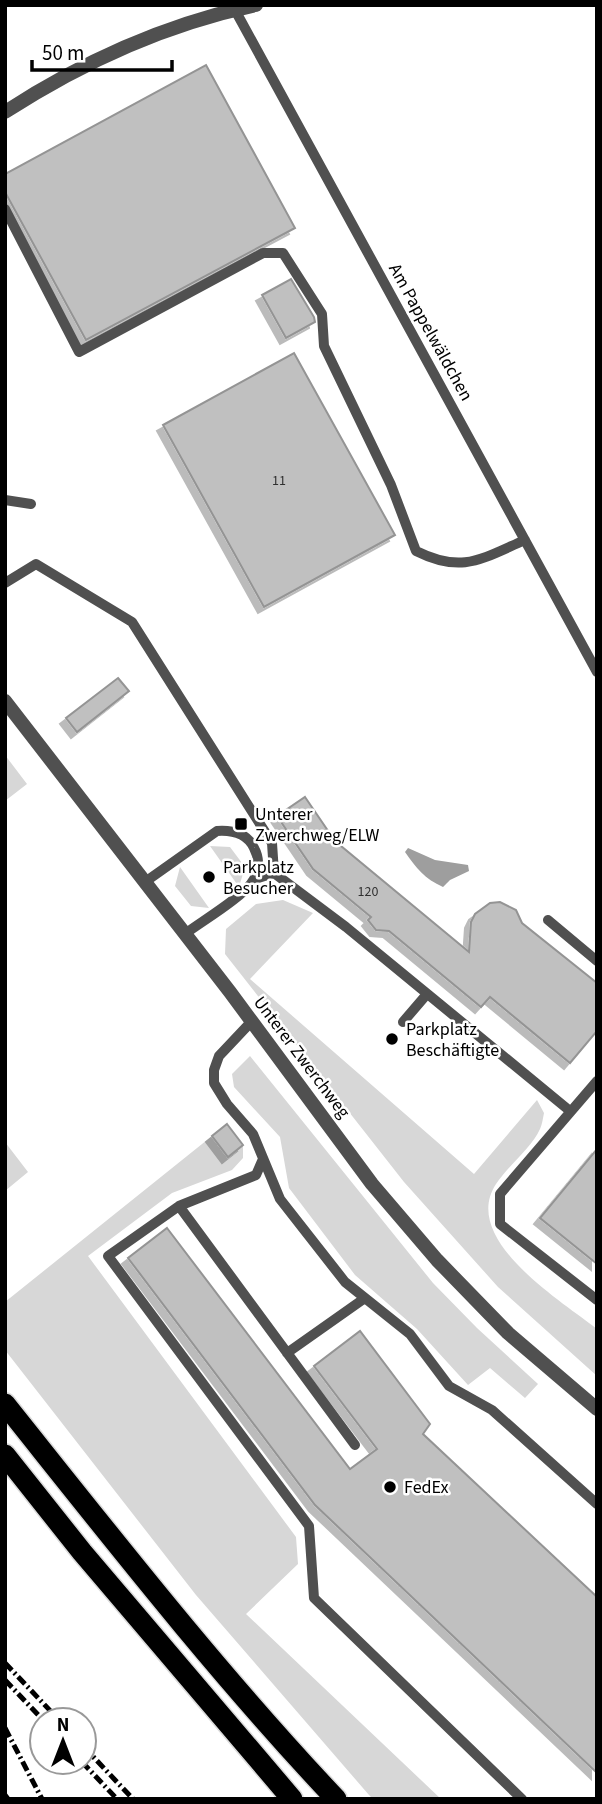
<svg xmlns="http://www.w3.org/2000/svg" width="602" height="1804" viewBox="0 0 602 1804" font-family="'Source Sans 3',sans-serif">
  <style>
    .green { fill: #d7d7d7 }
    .water { fill: #9e9e9e }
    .building { fill: #c0c0c0; stroke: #949494; stroke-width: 2; filter: url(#shadow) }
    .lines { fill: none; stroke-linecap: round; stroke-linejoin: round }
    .motorway-casing { stroke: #dbdbdb; stroke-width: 24 }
    .service { stroke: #505050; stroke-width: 10 }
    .minor { stroke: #505050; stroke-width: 14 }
    .motorway { stroke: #000; stroke-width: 21 }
    .rail { stroke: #000; stroke-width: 5; stroke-dasharray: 10 3.5 2 3.5; stroke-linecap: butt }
    .poi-dot { fill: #000; stroke: #fff; stroke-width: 2.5 }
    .labels { text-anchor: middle; stroke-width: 5; stroke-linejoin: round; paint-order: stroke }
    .number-label { font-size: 14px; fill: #303030 }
    .street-label { font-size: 18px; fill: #000; stroke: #fff }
    .poi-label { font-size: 18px; fill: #000; stroke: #fff; text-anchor: start }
  </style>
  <defs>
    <filter id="shadow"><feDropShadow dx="-6" dy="6" stdDeviation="0" flood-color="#0004"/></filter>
  </defs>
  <rect width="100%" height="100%" fill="#fff"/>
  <!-- green -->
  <path class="green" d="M5 755 27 784 5 801Z
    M210 846 230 847 245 867 239 887Z
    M180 867 209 908 191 906 175 886Z
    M283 900 313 913 250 979 474 1174 537 1100 544 1113C543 1118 542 1125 540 1129 532 1147 508 1166 496 1184 460 1239 560 1300 597 1329V1376L498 1287 404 1182 225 954 226 929 256 904Z
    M250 1056 433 1283 477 1328 538 1384 525 1398 490 1368 468 1385 417 1329 355 1275 289 1188 280 1137 234 1087 232 1074Z
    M212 1136 228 1156 243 1145V1158L232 1170 172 1193 88 1256 296 1537 298 1564 246 1614 441 1799H373L369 1795 196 1595 5 1350V1302Z
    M5 1142 28 1172 5 1191Z"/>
  <!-- water -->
  <path class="water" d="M408 848 435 860 468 865 469 871 450 880 443 887C425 879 416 868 405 852Z"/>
  <!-- building -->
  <path class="building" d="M206 65 295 228 86 340 5 192V174Z
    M291 279 314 317 315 322 286 338 262 295Z
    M294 353 395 535 264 607 163 425Z
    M118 678 129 691 77 732 66 718Z
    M305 797 335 841 469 952 471 922 475 914 490 903 500 902 516 910 522 923 597 983V1031L570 1063 490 997 481 1007 389 931 376 930 368 920 371 917 313 869 277 816Z
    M227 1124 243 1145 228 1157 212 1136Z
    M597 1149V1264L540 1218Z
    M167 1228 350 1469 377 1449 314 1366 360 1331 430 1424 423 1434 597 1597V1773L315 1505 128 1258Z"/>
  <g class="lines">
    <!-- motorway casing -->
    <g class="motorway-casing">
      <path id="motorway" d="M5 1404C112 1538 218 1674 336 1799
        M5 1455 82 1552 292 1799"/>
    </g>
    <!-- service -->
    <path class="service" d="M235 10 597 672
      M5 209 79 352 263 253H283L322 314 324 346 391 485 416 551C462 574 481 559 525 540
      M5 500 31 504
      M5 583 36 564 132 622 272 843 274 873 255 879
      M274 873 346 927 570 1111
      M145 882 217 831C232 830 247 833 254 848 259 857 260 869 254 879 245 896 202 921 185 934
      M548 920 597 961
      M252 1021 219 1056 214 1070V1083L227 1104 253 1134 280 1199 345 1282 410 1334 449 1386 492 1410 597 1504
      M403 1022 427 994
      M597 1081 500 1194V1224L597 1300
      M263 1159 256 1175 179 1206 108 1256 309 1526 314 1598 522 1799
      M179 1206 355 1445
      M287 1353 365 1298"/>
    <!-- minor -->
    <path class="minor" d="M5 112C82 62 166 24 256 5
      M5 701 230 992 372 1184 437 1260 508 1333 597 1409"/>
    <!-- motorway -->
    <use href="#motorway" class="motorway"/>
    <!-- rail -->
    <path class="rail" d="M5 1663 59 1720
      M5 1680 43 1720
      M5 1728 42 1799
      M84 1747 133 1799
      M82 1762 117 1799
      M5 1795 8 1799"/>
  </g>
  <!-- markers -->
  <g class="poi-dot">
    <rect x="234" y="817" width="14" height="14" rx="3.5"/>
    <circle cx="209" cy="877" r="7"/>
    <circle cx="392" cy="1039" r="7"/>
    <circle cx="390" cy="1487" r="7"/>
  </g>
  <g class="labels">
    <!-- number labels -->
    <g class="number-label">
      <text x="279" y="485">11</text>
      <text x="368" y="896">120</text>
    </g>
    <!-- street labels -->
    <g class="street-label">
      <text transform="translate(431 332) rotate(61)" y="6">Am Pappelwäldchen</text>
      <text transform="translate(302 1057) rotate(53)" y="6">Unterer Zwerchweg</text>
    </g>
    <!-- poi labels -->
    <g class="poi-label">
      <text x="255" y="820">Unterer<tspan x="255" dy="21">Zwerchweg/ELW</tspan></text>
      <text x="223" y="873">Parkplatz<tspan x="223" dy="21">Besucher</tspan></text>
      <text x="406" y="1035">Parkplatz<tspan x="406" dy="21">Beschäftigte</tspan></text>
      <text x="404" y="1493">FedEx</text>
    </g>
  </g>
  <!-- border -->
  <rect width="602" height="1804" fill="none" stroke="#000000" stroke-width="14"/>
  <!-- north arrow -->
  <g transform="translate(63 1741)"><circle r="33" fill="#ffffff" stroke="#999999" stroke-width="2"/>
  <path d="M0-5L12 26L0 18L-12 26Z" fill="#000000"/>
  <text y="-10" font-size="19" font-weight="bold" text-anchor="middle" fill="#000000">N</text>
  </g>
  <!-- scale -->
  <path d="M32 60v10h140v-10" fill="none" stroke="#000000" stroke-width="3.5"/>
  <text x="42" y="60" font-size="21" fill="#000000" stroke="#ffffff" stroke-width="5" paint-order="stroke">50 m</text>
</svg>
